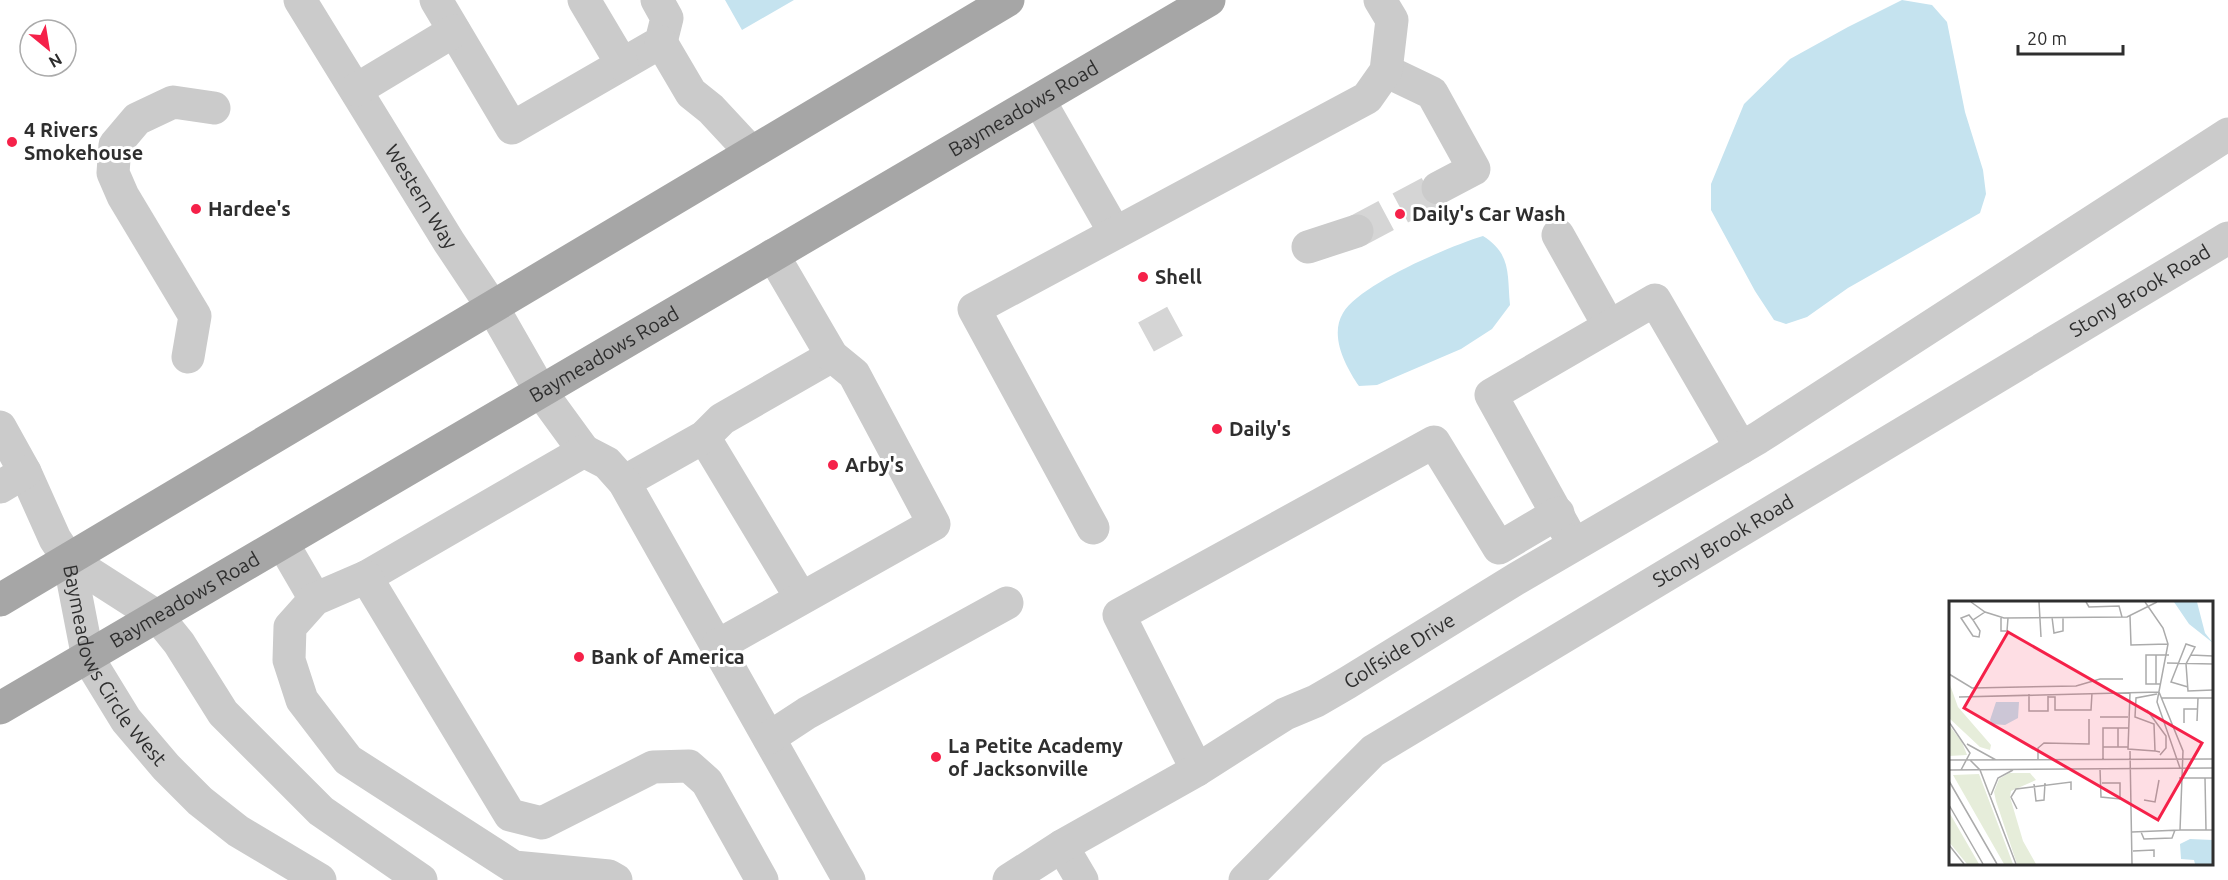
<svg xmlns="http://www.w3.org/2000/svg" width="2228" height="880" viewBox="0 0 2228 880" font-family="Ubuntu,sans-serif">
<rect width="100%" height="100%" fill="#fff"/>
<path fill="#c5e3ef" d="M725 0H794L742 30Z
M1902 0 1932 5 1947 22 1965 112 1983 170 1986 194 1980 213 1848 288 1807 317 1786 324 1774 320 1755 291 1711 210V184L1744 104 1790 59 1848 27Z
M1483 236C1512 254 1507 275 1510 305L1492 329 1461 349 1377 385 1359 386C1346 367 1329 336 1343 313 1360 284 1450 246 1483 236Z"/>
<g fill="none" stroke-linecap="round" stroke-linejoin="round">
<path stroke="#d5d5d5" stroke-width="33" stroke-dasharray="33 16" stroke-linecap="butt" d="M1357 231 1438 188
M1146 337 1181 318"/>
<g stroke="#cbcbcb" stroke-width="33">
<path id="s1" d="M300 0 449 242 493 308 541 392 584 451"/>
<path d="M436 0 512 128 661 42 667 18 657 0"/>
<path d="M584 0 622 64"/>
<path d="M661 42 691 93 711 109 751 152"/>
<path d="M1386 71 1432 93 1474 169 1438 188"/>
<path d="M356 90 454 31"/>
<path d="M1039 100 1115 233"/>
<path d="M1558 235 1609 326"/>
<path d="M1308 247 1357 231"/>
<path d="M188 357 195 316 123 196 113 173 115 145 137 119 173 102 214 108"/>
<path d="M0 427 25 472 55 539 69 560 158 617 179 643 223 713 321 811 421 880"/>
<path d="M704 437 801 598"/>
<path d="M624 482 704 437 722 419 832 356"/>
<path d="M0 487 25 472"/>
<path d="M1093 528 974 309 1367 98 1386 71 1392 20 1380 0"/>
<path d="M1567 532 1491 395 1655 300 1741 448"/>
<path d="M283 544 315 599"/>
<path id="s2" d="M69 560 88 658 126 720 166 767 200 801 238 831 320 880"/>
<path d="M366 577 584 451 607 463 624 482 849 880"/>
<path d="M717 646 934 524 854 374 832 356 773 255"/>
<path d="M769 738 807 713 1007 603"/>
<path d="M1197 770 1119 615 1434 442 1499 548 1558 513"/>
<path d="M1062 846 1082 880"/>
<path d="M616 880 609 876 514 867 348 760 302 700 289 660 290 627 315 599 366 577 510 815 542 823 653 767 689 766 707 782 762 880"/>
<path id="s3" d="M1009 880 1062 846 1197 770 1285 714 1316 701 1347 683 1516 579 1758 438 2228 134"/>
<path id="s4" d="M1245 880 1373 751 2228 238"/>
</g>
<g stroke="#a6a6a6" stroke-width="33">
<path d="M0 600 1008 0"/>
<path id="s5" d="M0 708 1209 0"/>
</g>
</g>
<g fill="#f52149" stroke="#fff" stroke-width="2">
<circle cx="12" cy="142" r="6"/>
<circle cx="196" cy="209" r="6"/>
<circle cx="1400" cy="214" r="6"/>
<circle cx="1143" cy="277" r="6"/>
<circle cx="1217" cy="429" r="6"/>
<circle cx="833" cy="465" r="6"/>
<circle cx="579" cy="657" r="6"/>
<circle cx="936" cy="757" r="6"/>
</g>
<g text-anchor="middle" stroke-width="6" stroke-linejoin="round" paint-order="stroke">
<g font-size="20" fill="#2e2e2e" stroke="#fff">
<text dy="7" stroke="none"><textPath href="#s5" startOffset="1186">Baymeadows Road</textPath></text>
<text dy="7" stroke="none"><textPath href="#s1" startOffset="231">Western Way</textPath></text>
<text dy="7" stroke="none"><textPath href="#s4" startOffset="1076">Stony Brook Road</textPath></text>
<text dy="7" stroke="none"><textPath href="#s5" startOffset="700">Baymeadows Road</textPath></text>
<text dy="7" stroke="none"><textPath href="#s4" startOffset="590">Stony Brook Road</textPath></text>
<text dy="7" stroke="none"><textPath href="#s5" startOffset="214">Baymeadows Road</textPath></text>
<text dy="7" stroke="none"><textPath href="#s3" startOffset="453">Golfside Drive</textPath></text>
<text dy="7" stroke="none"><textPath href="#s2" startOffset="117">Baymeadows Circle West</textPath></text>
</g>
<g font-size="20" font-weight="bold" fill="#2e2e2e" stroke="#fff" text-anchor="start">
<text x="24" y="137">4 Rivers<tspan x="24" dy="23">Smokehouse</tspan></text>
<text x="208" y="216">Hardee's</text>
<text x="1412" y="221">Daily's Car Wash</text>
<text x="1155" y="284">Shell</text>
<text x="1229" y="436">Daily's</text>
<text x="845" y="472">Arby's</text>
<text x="591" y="664">Bank of America</text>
<text x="948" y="753">La Petite Academy<tspan x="948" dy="23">of Jacksonville</tspan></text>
</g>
</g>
<g transform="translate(1949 601)">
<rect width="264" height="264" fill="#fff"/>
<path d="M0 81 9 106 42 144 41 149 31 146 0 117ZM0 124 13 141 18 154 0 155ZM60 172H81L87 179 62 190 61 196 74 240 87 263H68L47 200 45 191 50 178ZM30 173 64 263H55L4 174ZM0 211 30 263H18L0 241Z" fill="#e6edda"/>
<path d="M225 1H248L256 32 264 42 240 23ZM47 101H70L69 117 56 124 43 123 41 119ZM241 238 264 239V263H246L245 259 232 258 231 243Z" fill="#c5e3ef"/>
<path fill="none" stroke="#ababab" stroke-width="1.5" d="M22 1 36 11 55 17 178 16 208 1M90 1 92 36M137 1 140 6 170 5 173 16M196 1 214 27 219 43 208 101 231 167M181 15 182 44 219 43M103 16 105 32 114 30V16M52 17V30H58L59 17M24 19 20 14 12 17 24 35 30 36 31 30 24 19 36 11M207 54V83M242 54 264 55M218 62 264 63M0 73 23 87 127 85 151 78H174M212 83H197V54H220M239 86 222 81 237 43 246 46 237 63 239 90 264 89M181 92 179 148 206 150M80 93V110H99V95M208 93 187 97 186 116 205 123 206 150 211 151M10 96 210 91M99 96H106V109H142L143 92M212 97H264M198 109 217 135V147L211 154M151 116H179M248 120 249 97M0 121 21 152 12 169M235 122V108H248M169 127V146M18 143 47 159M154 146H179M181 150 183 263M89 158V147L95 142 140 143V118M154 158V127H179M0 159 264 158M21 159 31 169 67 263M151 168 152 196 171 198V182H153M0 169 264 167M230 177H264M256 177 257 229M0 180 48 263M85 183 87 200 95 199 96 182M42 194 49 177 64 169M195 199 206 201 210 179M0 204 34 263M68 208 62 196 67 188 122 181V189M231 229H264M183 231 231 229 234 150 210 91M192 231 195 238 223 237 226 229M0 244 15 263M184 250 205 249V256"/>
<path fill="#f52149" fill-opacity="0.15" stroke="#f52149" stroke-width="3" d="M59 31 253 142 209 219 15 107Z"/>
<rect width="264" height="264" fill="none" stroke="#2e2e2e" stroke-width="3"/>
</g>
<g transform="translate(48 48) rotate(150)"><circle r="28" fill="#ffffff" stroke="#ababab" stroke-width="1.5"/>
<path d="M0-4.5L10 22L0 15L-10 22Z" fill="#f52149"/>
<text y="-9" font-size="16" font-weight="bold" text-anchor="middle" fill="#2e2e2e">N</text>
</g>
<path d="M2018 45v9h105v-9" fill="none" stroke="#2e2e2e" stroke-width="3"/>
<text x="2027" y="45" font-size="18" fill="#2e2e2e" stroke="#ffffff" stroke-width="4.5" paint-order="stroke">20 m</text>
</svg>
